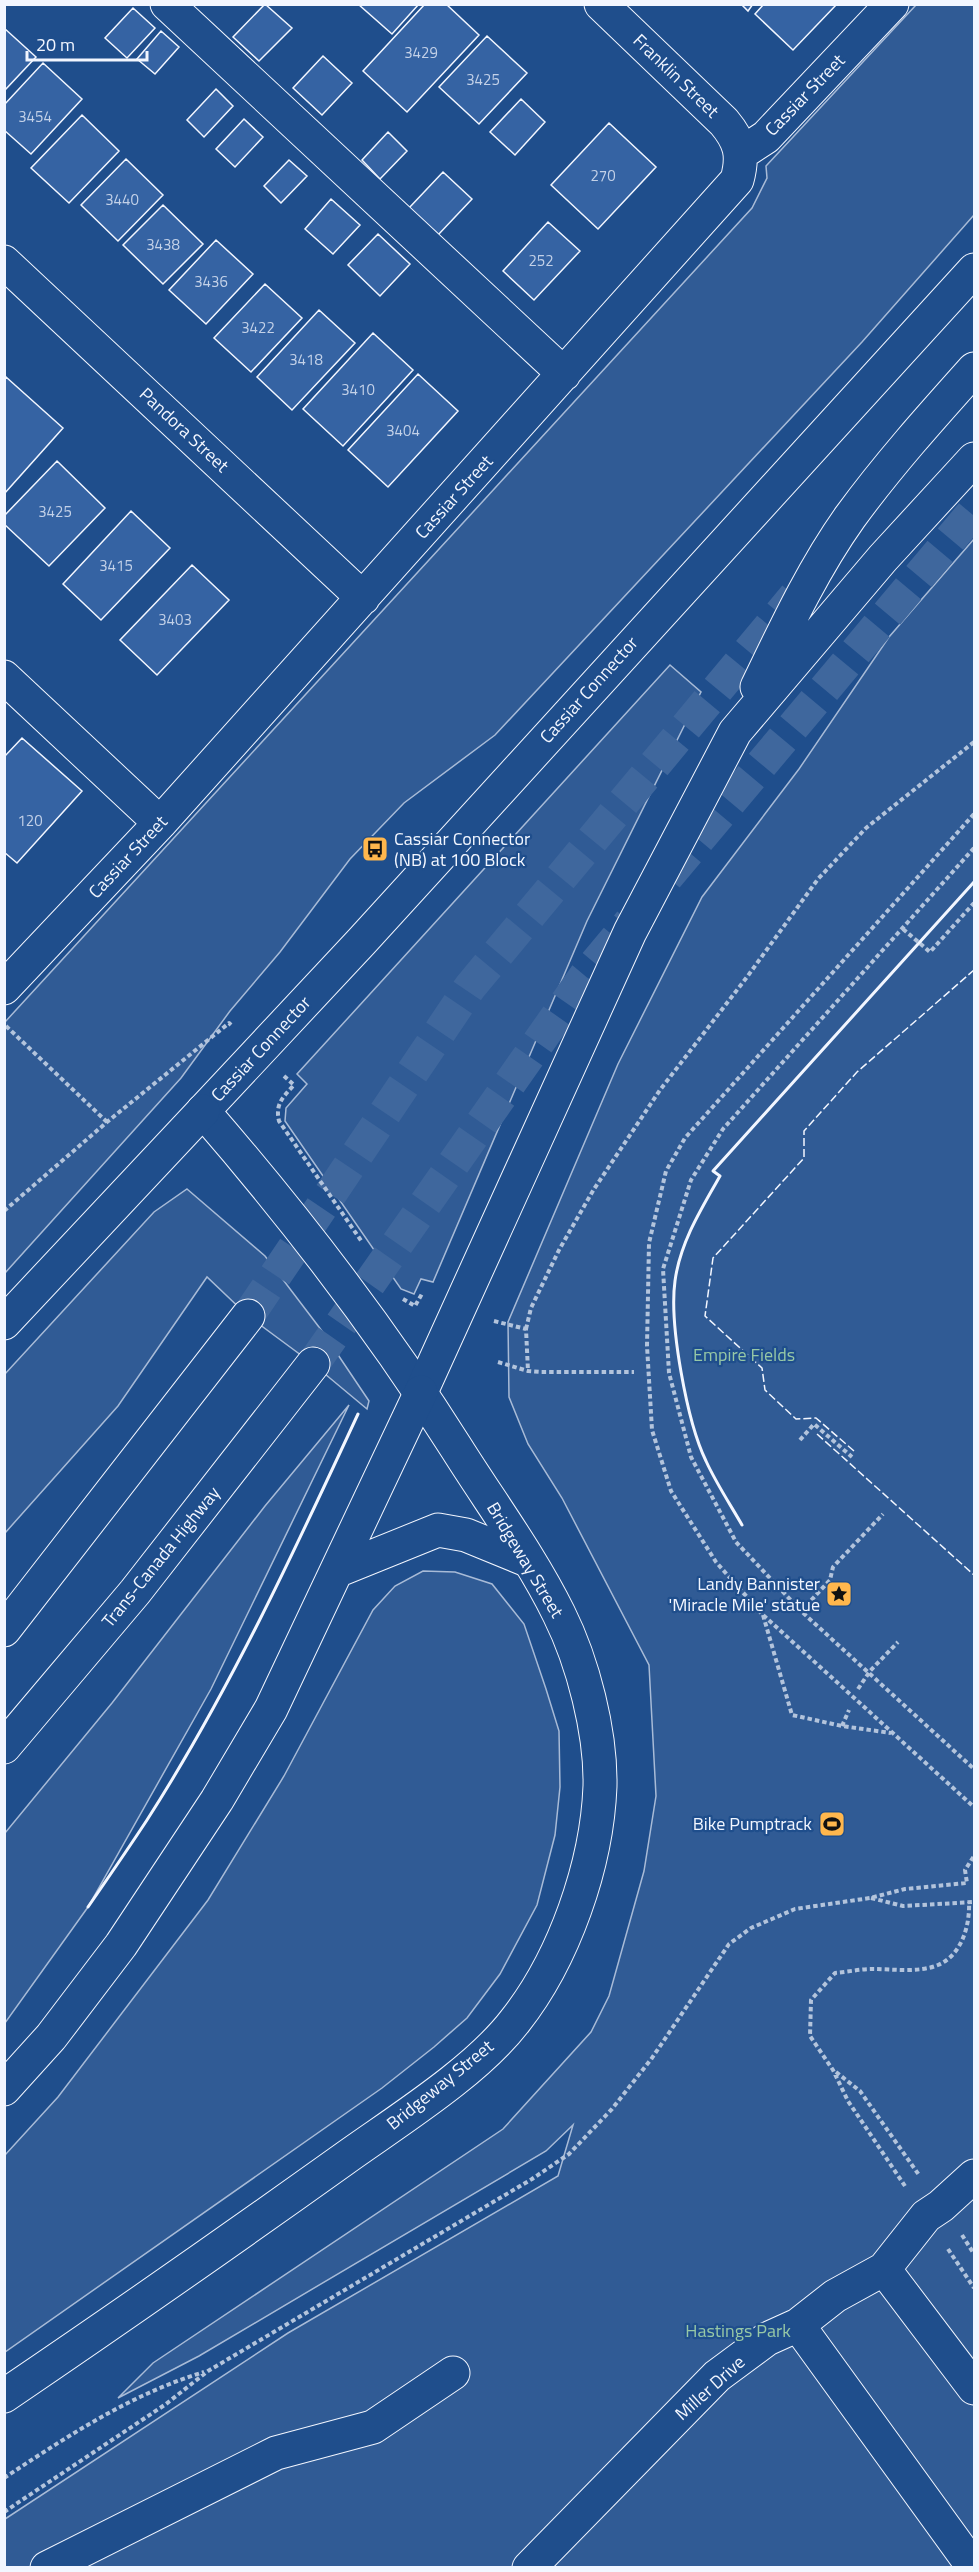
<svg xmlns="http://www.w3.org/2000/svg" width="979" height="2572" viewBox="0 0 979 2572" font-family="'Titillium Web',sans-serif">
<rect width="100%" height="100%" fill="#1f4e8c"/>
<path fill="#305b95" stroke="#a8bbd7" stroke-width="1.5" d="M916 5H974V215L862 342 495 735 404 803 350 859 280 952 230 1011 181 1078 5 1273V1022L752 208 767 178 766 166Z
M974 539V2567L5 2568V2519L288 2333 558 2176 573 2125 546 2151 199 2356 118 2398 153 2363 503 2129 591 2032 609 1996 644 1871 656 1796 649 1665 562 1498 528 1444 509 1397 508 1322 618 1064 702 897 799 769 889 637Z
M670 665 701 692 587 921 433 1282 421 1279 414 1294 401 1289 285 1121 286 1108 307 1084 297 1074Z
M187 1189 265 1256 322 1331 369 1401 367 1409 313 1364 248 1316 207 1277 118 1406 5 1533 4 1375 154 1212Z
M349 1405 211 1689 88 1907 5 2023V1833L112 1703 265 1506Z
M423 1571 455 1572 492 1584 524 1624 546 1689 559 1731 560 1787 555 1835 537 1905 500 1974 467 2018 434 2047 382 2088 5 2352V2155L58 2097 208 1900 284 1776 373 1610 395 1586Z"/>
<path fill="#3563a3" stroke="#f2f6ff" stroke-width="1.5" d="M265 4 292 28 259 61 233 37Z
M358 4H419L392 34Z
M425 4H446L479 35 407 112 363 71Z
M741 4H753L748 11Z
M764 4H837L793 50 755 14Z
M133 8 155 28 127 58 105 38Z
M4 28 36 57 4 91Z
M161 31 179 47 155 74 137 59Z
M487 36 527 73 479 124 439 87Z
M323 56 352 83 322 115 293 88Z
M43 63 82 99 31 154 4 130V105Z
M216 89 233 106 204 137 187 120Z
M521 99 545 122 515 155 490 132Z
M82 115 119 151 69 203 31 168Z
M244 119 263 137 235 167 216 149Z
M609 123 656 167 598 229 551 185Z
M388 132 407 151 380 179 362 160Z
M126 159 163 195 118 241 81 205Z
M289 160 307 176 281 203 264 186Z
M443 172 472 199 438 235 409 208Z
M331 199 360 225 333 254 305 229Z
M163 205 203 244 163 284 123 245Z
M548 222 580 251 534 300 503 271Z
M378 234 410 264 380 296 348 265Z
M216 240 253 274 206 324 169 290Z
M265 284 302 318 251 372 214 338Z
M319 310 355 343 292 410 257 377Z
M373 333 413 370 343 446 303 409Z
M418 374 458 411 388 487 348 450Z
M6 377 63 428 4 494V380Z
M57 461 105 508 49 566 4 524V516Z
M131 511 170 548 101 620 63 584Z
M192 565 229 600 157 675 120 640Z
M22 738 82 791 17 863 4 852V757Z"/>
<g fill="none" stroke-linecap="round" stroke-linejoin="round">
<path stroke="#3f679d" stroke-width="33" stroke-dasharray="33 16" stroke-linecap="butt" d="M667 877 974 511
M248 1316 470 987 795 596
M313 1364 585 976 630 922"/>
<defs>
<path id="minor" d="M167 4 564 374
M740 154 766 137 892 4
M4 262 363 598
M4 677 160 823
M4 988 160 823 737 180C744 155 740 141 724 122L601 4
M884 2269 926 2216 941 2206 974 2176
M798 2325 974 2568
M4 2396C119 2318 232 2239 344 2159 397 2121 476 2072 515 2021 564 1959 597 1865 600 1786 601 1732 583 1662 559 1614 531 1557 491 1503 457 1449 382 1330 295 1217 203 1111
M47 2568 276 2453 373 2427 453 2373
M529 2568 717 2376 767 2339 798 2325 835 2296 884 2269 974 2388"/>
<path id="major" d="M757 687C785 629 813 569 850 517 888 465 931 417 974 369
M203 1111 362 941 974 270
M421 1392 630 932 735 732 883 558 974 459"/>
<path id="highway" d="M4 1323 203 1111
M339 1570 438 1530 466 1535 527 1560
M4 1630 248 1316
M4 1747 135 1592 313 1364
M4 2089 51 2037 121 1945 217 1800 271 1709 421 1392"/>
</defs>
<use href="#minor" stroke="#f2f6ff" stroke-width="35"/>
<use href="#major" stroke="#f2f6ff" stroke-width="35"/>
<use href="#highway" stroke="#f2f6ff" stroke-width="35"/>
<path stroke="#b3c4dc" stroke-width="4" stroke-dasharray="4.5 3" stroke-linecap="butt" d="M974 814 685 1138 666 1171 649 1243 647 1346 652 1430 671 1491 716 1562 762 1614 974 1807
M974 848 723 1129 691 1180 663 1269 669 1373 691 1457 736 1542 801 1611 974 1769
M903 929 930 952 974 903
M6 1026 107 1122
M284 1076 294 1085C283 1097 275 1104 279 1121L362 1242
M4 1211 107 1122 229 1023 231 1025
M403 1299 415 1306 423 1292
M494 1321 526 1329 528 1371
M526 1329 531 1308 559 1250 594 1189 660 1090 747 977 818 879 866 828 974 742
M498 1362 528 1371 541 1372H634
M800 1440 814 1424 852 1457
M801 1611 830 1580 833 1567 883 1514
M763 1615 792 1715 842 1726 891 1733
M858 1689 870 1671 898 1642
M842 1726 849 1710
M871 1898 903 1906 974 1902
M836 2072 860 2091 919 2175
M905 2186 848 2101 833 2070 810 2036 811 2000 835 1973C847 1972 860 1969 872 1969 892 1969 919 1973 938 1965 962 1955 970 1925 969 1902
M962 2235 974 2254
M948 2249 974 2288
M4 2478C68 2436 131 2394 204 2372
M4 2512 166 2404 208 2371 532 2179 569 2154 612 2109 652 2058 729 1944 751 1928 795 1909 870 1898 905 1889 967 1883 965 1870 974 1856"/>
<use href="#minor" stroke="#1f4e8c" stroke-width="33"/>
<use href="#major" stroke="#1f4e8c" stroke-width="33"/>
<use href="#highway" stroke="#1f4e8c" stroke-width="33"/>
<path stroke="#f2f6ff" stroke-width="1.5" stroke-dasharray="8 3" stroke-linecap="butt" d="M817 1434 974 1575
M854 1451 816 1418 796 1419 765 1390 762 1368 705 1316 713 1258 804 1158V1131L857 1072 974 970"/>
<path stroke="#f2f6ff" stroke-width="3" d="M742 1525C730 1504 716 1483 706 1461 687 1422 669 1324 675 1281 680 1243 701 1209 720 1176L713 1171 974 882
M88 1907C108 1878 128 1849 147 1820 229 1692 294 1552 358 1414"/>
</g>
<defs>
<symbol id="bus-square" viewBox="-11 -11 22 22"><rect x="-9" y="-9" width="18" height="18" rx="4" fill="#ffb74d" stroke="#1f4e8c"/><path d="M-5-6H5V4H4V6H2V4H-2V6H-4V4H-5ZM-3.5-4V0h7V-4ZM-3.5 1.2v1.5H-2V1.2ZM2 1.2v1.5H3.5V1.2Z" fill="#111"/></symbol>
<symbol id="sight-square" viewBox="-11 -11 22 22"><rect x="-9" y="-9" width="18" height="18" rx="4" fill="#ffb74d" stroke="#1f4e8c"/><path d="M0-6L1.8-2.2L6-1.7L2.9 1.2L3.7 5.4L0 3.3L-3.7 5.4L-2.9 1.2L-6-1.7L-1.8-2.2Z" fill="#111"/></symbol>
<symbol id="stadium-square" viewBox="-11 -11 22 22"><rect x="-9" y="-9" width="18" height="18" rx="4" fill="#ffb74d" stroke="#1f4e8c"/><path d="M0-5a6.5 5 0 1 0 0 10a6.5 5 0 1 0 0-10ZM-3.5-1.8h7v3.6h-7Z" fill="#111"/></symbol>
</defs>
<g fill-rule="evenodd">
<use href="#bus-square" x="360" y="834" width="30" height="30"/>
<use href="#sight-square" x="824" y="1579" width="30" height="30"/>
<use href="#stadium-square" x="817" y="1809" width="30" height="30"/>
</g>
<g text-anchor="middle" stroke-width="4.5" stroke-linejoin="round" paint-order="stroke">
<g font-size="15" fill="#c3d1e8">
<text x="421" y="58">3429</text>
<text x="483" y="85">3425</text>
<text x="35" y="122">3454</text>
<text x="603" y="181">270</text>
<text x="122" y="205">3440</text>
<text x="163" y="250">3438</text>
<text x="541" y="266">252</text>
<text x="211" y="287">3436</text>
<text x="258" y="333">3422</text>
<text x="306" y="365">3418</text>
<text x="358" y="395">3410</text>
<text x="403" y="436">3404</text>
<text x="55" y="517">3425</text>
<text x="116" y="571">3415</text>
<text x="175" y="625">3403</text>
<text x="30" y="826">120</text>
</g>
<g font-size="18" fill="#f2f6ff" stroke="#1f4e8c">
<text transform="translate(676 76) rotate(44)" y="6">Franklin Street</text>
<text transform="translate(805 95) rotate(-46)" y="6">Cassiar Street</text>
<text transform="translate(184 430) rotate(43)" y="6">Pandora Street</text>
<text transform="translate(454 497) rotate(-48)" y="6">Cassiar Street</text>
<text transform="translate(589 690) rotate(-48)" y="6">Cassiar Connector</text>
<text transform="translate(128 857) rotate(-47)" y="6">Cassiar Street</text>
<text transform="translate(261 1049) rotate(-47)" y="6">Cassiar Connector</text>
<text transform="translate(161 1557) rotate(-51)" y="6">Trans-Canada Highway</text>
<text transform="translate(525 1560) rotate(59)" y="6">Bridgeway Street</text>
<text transform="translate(440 2085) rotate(-39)" y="6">Bridgeway Street</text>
<text transform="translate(710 2388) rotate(-42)" y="6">Miller Drive</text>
</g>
<g font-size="18" fill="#f2f6ff" stroke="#1f4e8c" text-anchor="end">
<text x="394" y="845" text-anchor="start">Cassiar Connector<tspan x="394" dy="21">(NB) at 100 Block</tspan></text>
<text x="820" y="1590">Landy Bannister<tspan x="820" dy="21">'Miracle Mile' statue</tspan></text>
<text x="812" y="1830">Bike Pumptrack</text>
</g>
<g font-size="18" fill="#97c8a6" stroke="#1f4e8c">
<text x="744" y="1361">Empire Fields</text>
<text x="738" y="2337">Hastings Park</text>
</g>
</g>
<rect width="979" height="2572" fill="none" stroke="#f2f6ff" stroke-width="12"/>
<path d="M27 51v9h120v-9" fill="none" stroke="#f2f6ff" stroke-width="3"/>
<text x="36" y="51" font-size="18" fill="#f2f6ff" stroke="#1f4e8c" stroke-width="4.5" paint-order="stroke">20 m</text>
</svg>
